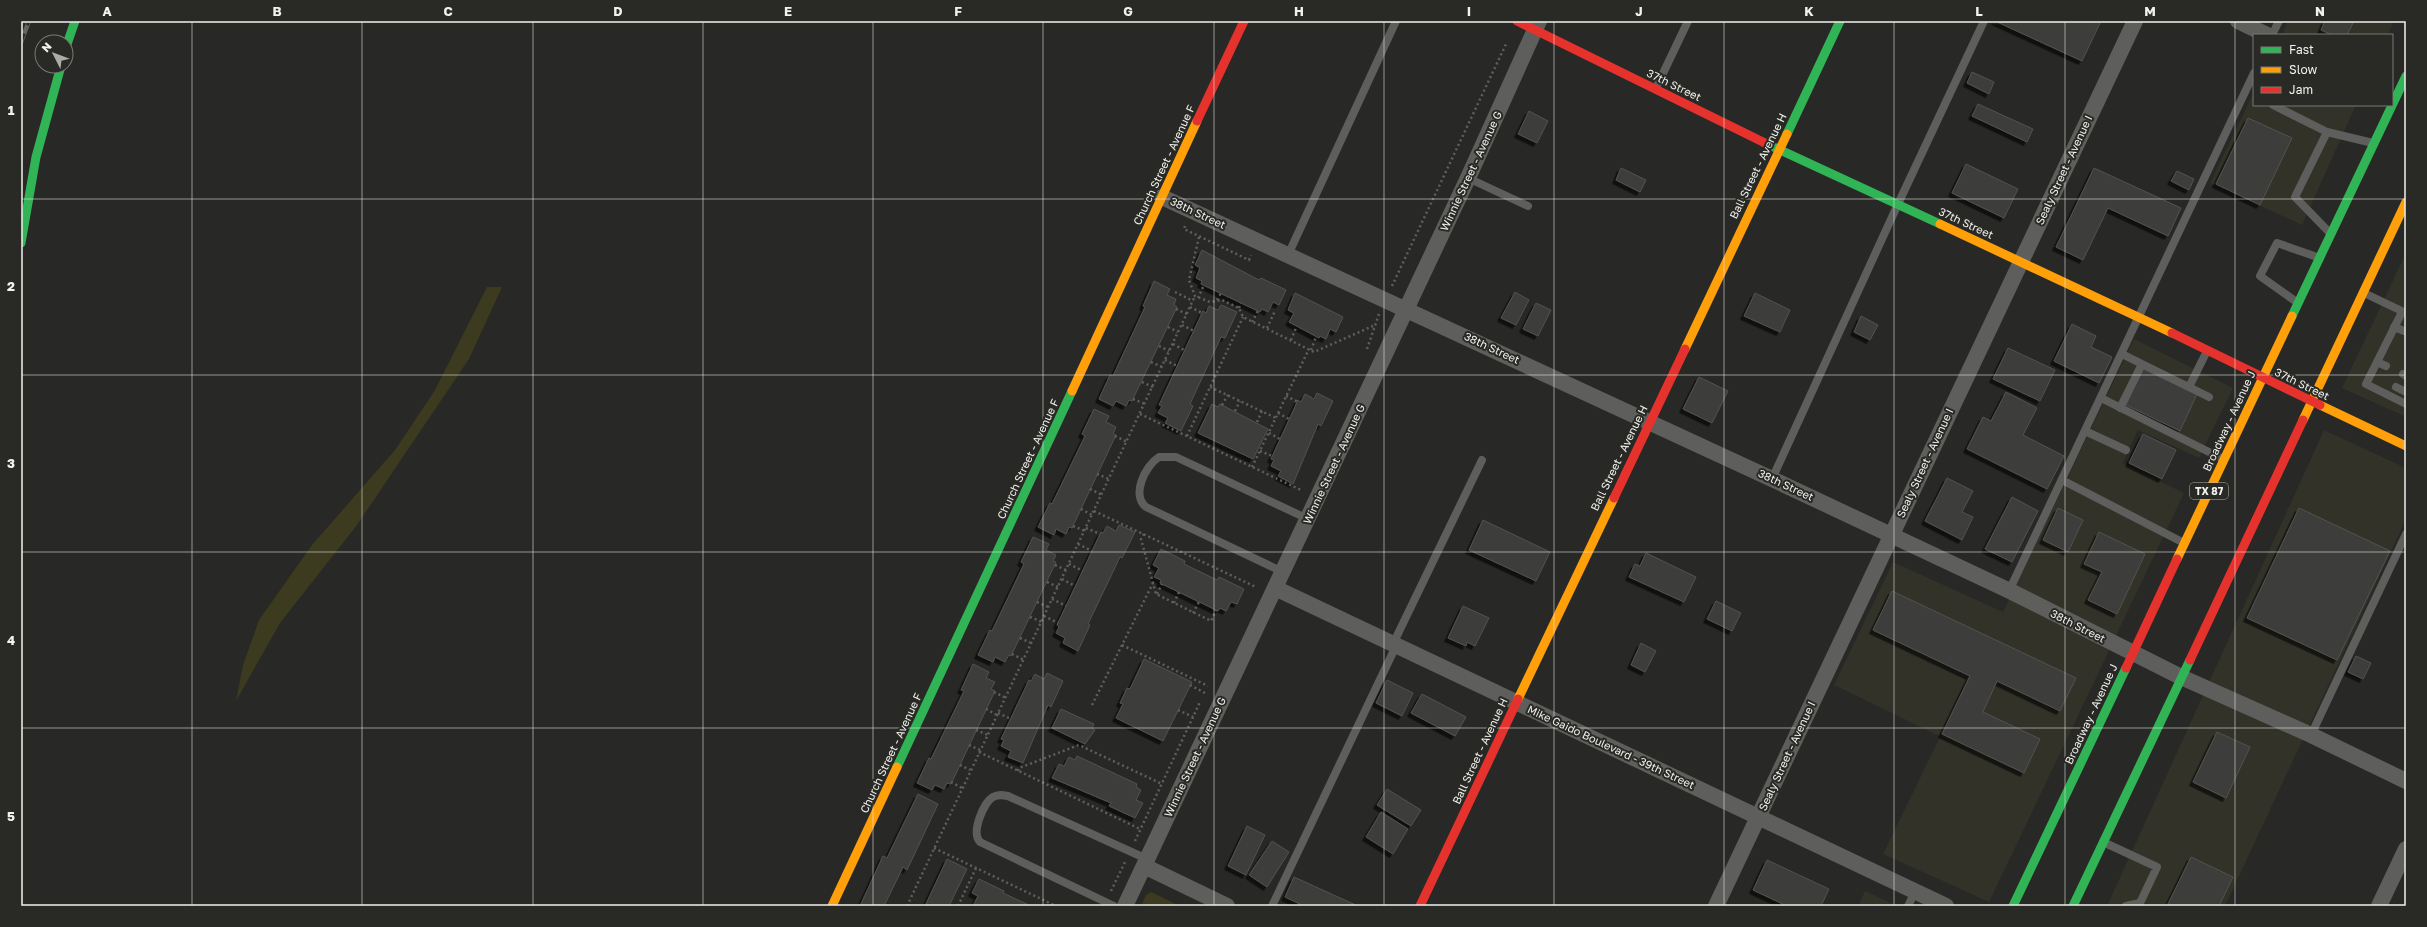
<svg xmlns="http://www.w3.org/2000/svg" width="2427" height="927" viewBox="0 0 2427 927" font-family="'Golos Text',sans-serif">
<defs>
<filter id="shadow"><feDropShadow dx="-3.5" dy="3.5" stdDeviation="0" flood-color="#0009"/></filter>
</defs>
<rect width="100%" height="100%" fill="#282826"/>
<path fill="#323228" d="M2288 21H2394L2388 35H2282Z
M2254 92V105H2356L2302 225 2210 183Z
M2406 253V417L2342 388Z
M2134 339 2233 388 2199 458 2138 430 2123 463 2184 493 2044 787 1834 685 1893 562 2003 612Z
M2324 430 2406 468V519L2225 906H2107Z
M1940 737 2044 787 1989 902 1883 854Z
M1865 891 1897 906H1858Z"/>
<path fill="#3c3a1f" d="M487 287H502L469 359 357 525 280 623 236 701 243 665 259 620 312 545 395 450 435 390Z
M1151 892 1180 906H1141L1146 895Z"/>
<path fill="#3d3d3b" stroke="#525250" filter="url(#shadow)" d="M1995 21H2101L2082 61Z
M2325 21H2354L2347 35H2332L2321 30Z
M1972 72 1994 82 1989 94 1967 83Z
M1978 104 2033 129 2027 142 1972 116Z
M1529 111 1548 121 1537 143 1518 134Z
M2248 118 2292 138 2260 205 2216 184Z
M1966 164 2018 189 2004 218 1952 193Z
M1621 168 1646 180 1640 192 1616 180Z
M2094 168 2181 208 2168 236 2108 208 2083 260 2056 247Z
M2177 171 2194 179 2189 190 2171 181Z
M1202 250 1259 280 1261 278 1286 290 1279 305 1273 302 1268 312 1262 309 1260 312 1201 284 1202 281 1196 278 1200 268 1195 265Z
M1154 281 1170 289 1167 295 1176 299 1174 305 1177 307 1132 401 1129 400 1126 406 1116 401 1113 406 1099 399 1110 375 1113 376 1145 307 1143 306Z
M1515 292 1529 300 1516 325 1501 318Z
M1295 293 1343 317 1336 332 1330 329 1326 339 1320 336 1319 338 1289 322 1294 313 1288 310Z
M1755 293 1790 310 1780 332 1744 316Z
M1536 303 1551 310 1538 336 1523 329Z
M1221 305 1237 312 1225 338 1221 337 1190 404 1193 406 1181 431 1165 423 1168 418 1158 413 1162 406 1159 405 1203 311 1206 313 1209 306 1218 310Z
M1861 316 1878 325 1870 340 1854 332Z
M2072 324 2096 336 2091 347 2112 357 2099 383 2054 361Z
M2008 348 2055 370 2040 401 1993 379Z
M2143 369 2197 394 2180 431 2126 405Z
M1699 377 1728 391 1712 423 1683 409Z
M2006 392 2037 408 2023 435 2064 456 2047 489 1967 449 1983 417 1991 421Z
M1317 393 1333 401 1321 426 1318 424 1293 484 1278 476 1281 471 1271 466 1274 460 1271 459 1298 400 1301 402 1305 394 1314 399Z
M1212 404 1218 407 1220 404 1268 429 1253 459 1198 433Z
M1094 409 1109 416 1106 422 1116 427 1113 434 1116 435 1072 528 1069 527 1066 534 1056 529 1054 535 1038 527 1050 503 1052 504 1085 436 1082 434Z
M2143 434 2176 450 2162 479 2129 463Z
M1947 478 1973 491 1962 512 1973 517 1962 540 1925 521Z
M2012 497 2038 511 2012 562 1985 549Z
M2058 508 2083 520 2068 552 2043 540Z
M2299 508 2390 551 2337 660 2247 618Z
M1483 520 1550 552 1536 581 1469 550Z
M1119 525 1135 532 1122 558 1120 557 1088 624 1090 625 1078 651 1063 643 1065 638 1056 633 1059 627 1057 625 1101 532 1103 533 1107 526 1116 531Z
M2099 532 2145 554 2117 614 2088 600 2102 572 2084 564Z
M1033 537 1049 544 1046 550 1056 555 1053 561 1056 562 1011 656 1009 655 1005 662 995 657 993 662 978 655 990 630 992 631 1024 564 1021 562Z
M1161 549 1185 561 1184 564 1217 580 1219 577 1244 589 1237 604 1231 602 1226 611 1220 608 1218 611 1160 583 1161 580 1154 577 1159 568 1153 565Z
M1646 553 1696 577 1684 602 1629 577 1635 564 1640 566Z
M1892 591 2076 678 2060 711 1997 681 1983 712 2040 739 2024 773 1942 734 1970 676 1873 630Z
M1716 601 1741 613 1732 631 1707 619Z
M1463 606 1489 618 1475 646 1467 642 1466 646 1448 638Z
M1641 643 1656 651 1645 672 1631 665Z
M2356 656 2371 663 2363 679 2348 672Z
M1144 659 1192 682 1163 741 1116 718 1123 704 1120 703 1127 688 1130 689Z
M973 664 989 672 986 678 995 682 991 689 995 691 951 784 947 783 944 789 935 785 932 790 917 783 929 758 931 759 964 691 961 690Z
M1047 673 1063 681 1051 707 1048 705 1023 763 1008 757 1011 751 1001 746 1004 740 1001 739 1029 680 1031 681 1035 674 1044 679Z
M1387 680 1413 693 1402 716 1376 703Z
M1422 694 1466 717 1455 736 1411 713Z
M1061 709 1094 724 1092 728 1095 730 1085 744 1052 728Z
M2217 732 2250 747 2226 798 2193 782Z
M1077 756 1137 784 1136 787 1141 790 1136 800 1143 803 1135 818 1109 806 1111 803 1052 778 1059 764 1064 766 1069 757 1075 760Z
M1387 789 1421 810 1411 826 1377 805Z
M918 794 938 804 907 870 903 867 884 906H860L883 856 887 858Z
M1381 812 1408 829 1393 854 1366 837Z
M1247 826 1265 835 1246 875 1228 866Z
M1272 841 1289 852 1267 887 1249 875Z
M2191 857 2233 877 2219 906H2167Z
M947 859 967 869 949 906H925Z
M1767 860 1829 889 1821 906H1787L1753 890Z
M1294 877 1358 906H1304L1285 897Z
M979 879 1004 891 1003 893 1031 906H973L978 896 972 893Z"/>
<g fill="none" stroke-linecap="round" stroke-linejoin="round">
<path stroke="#5f5f5e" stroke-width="2.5" stroke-dasharray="2 3" stroke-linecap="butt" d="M1185 226 1184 229 1249 260 1251 255
M1199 237 1189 280 1195 296 1210 302 1222 300 1239 308 1243 317 1314 352 1373 326
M1392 286 1507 42
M1175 292 1193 301
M1198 298 1204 285
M1217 300 1221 293
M1190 307 1202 313
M1239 308 1241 303
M1176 309 1187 314
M1252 322 1258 311
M1182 325 1194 331
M1168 327 1178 332
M1267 328 1275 311
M1291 340 1296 328
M1173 344 1184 350
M1159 346 1169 351
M1367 349 1379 314
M1311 350 1316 337
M1165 360 1177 366
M1151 362 1162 367
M1142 382 1153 387
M1210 387 1276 418
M1286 396 1298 402
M1133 399 1145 404
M1222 405 1228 395
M1235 411 1240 401
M1278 413 1289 419
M1140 414 1301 490
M1257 422 1262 411
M1269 433 1280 439
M1115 436 1127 442
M1187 436 1243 317
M1260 451 1272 456
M1252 467 1309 349
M1097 474 1109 479
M1090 489 1102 495
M1081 509 1092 515
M1094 511 1256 587
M1073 526 1085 531
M1086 528 1100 534
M1144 534 1141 539 1156 594 1211 621 1216 610
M1078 544 1092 551
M1069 564 1083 571
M1055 565 1066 570
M1062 579 1075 586
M1047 582 1058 587
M1157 594 1162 584
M1052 599 1066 606
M1037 602 1048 607
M1174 603 1179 592
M1193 613 1199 602
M1044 616 1058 623
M1030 617 1042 622
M1020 638 1031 643
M1122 645 1208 686
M1012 654 1024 660
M1190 685 1205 693
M994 692 1006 698
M1092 705 1153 583
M986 709 997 715
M1178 710 1193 717
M998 713 1011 719
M976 730 988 735
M969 745 980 750
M979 752 1140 829
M960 765 970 770
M1018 771 1019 768 1079 745 1162 784
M951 782 962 788
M1135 841 1200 702
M934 848 1056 906
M1111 891 1125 862
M907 906 1195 296
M958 906 976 868"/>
<path stroke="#5e5e5d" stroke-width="8" d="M2272 35 2279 21
M1656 88 1688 21
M2273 105 2327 132
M1468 178 1528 206
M2331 234 2295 197 2327 132 2373 143
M1288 255 1396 21
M2364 293 2406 313
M2298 303 2260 276 2277 243 2320 258
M2402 312 2366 384 2406 404
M2394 327 2404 331
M2122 354 2142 364
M2377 362 2386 366
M2403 374 2406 376
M2189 387 2207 351
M2396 387 2406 392
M2101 398 2223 459
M2120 408 2142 364 2209 397
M2085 431 2126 450
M1772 479 1898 204 1984 21
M2062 480 2184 543
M1283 572 1146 507C1131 495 1145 466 1159 457H1176L1308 519
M2009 591 2254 73
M1393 644 1482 460
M2311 735 2406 534
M2103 842 2157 867 2140 903 2126 906
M1114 906 980 842C971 833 983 803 993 797 998 794 1003 795 1008 796L1147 859
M1272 906 1396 646
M1908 906 1915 892"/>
<path stroke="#5e5e5d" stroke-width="16" d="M2238 21 2267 35
M1162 197 1772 479 2012 592 2181 677 2311 735 2406 781
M1275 588 1946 906
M1144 866 1227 906
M1125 906 1468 178 1539 21
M1716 906 2135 21
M2379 906 2406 849"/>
<path stroke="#30b455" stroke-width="9" d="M66 47 75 21
M1787 134 1840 21
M1765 143 1940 224
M21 243 36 157 61 66
M2292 316 2406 76
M897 767 1072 391
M2013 906 2126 668
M2073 906 2190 660"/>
<path stroke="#ff9f0a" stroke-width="9" d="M1940 224 2172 333
M1685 349 1787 134
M1072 391 1197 121
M2320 405 2406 446
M2303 420 2406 202
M2177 559 2292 316
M1518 699 1614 498
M832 906 897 767"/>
<path stroke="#e5322d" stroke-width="9" d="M1517 21 1765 143
M1197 121 1244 21
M2172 333 2320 405
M1614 498 1685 349
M2190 660 2303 420
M2126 668 2177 559
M1420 906 1518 699"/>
<defs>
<path id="rail" d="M21 42 29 21"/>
</defs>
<use href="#rail" stroke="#646462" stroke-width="4.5"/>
<use href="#rail" stroke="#292925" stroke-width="3" stroke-dasharray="9" stroke-linecap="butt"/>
</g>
<path fill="none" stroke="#f1f1ed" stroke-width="1" stroke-opacity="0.55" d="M192 21V906M362 21V906M533 21V906M703 21V906M873 21V906M1043 21V906M1214 21V906M1384 21V906M1554 21V906M1724 21V906M1894 21V906M2065 21V906M2235 21V906M21 199H2406M21 375H2406M21 552H2406M21 728H2406"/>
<g text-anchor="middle" stroke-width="4" stroke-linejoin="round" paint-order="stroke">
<rect fill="#292925" stroke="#b5b5b1" stroke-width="1" x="2190" y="483" width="38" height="16" rx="3"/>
<g font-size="10" font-weight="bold" fill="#f1f1ed">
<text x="2209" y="495">TX 87</text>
</g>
<g font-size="11" fill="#f1f1ed" stroke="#292925">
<text transform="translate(1674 85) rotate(26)" y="4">37th Street</text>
<text transform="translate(1164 165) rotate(-65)" y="4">Church Street - Avenue F</text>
<text transform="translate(1758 166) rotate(-64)" y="4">Ball Street - Avenue H</text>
<text transform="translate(2064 170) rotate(-65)" y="4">Sealy Street - Avenue I</text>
<text transform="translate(1471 171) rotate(-65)" y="4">Winnie Street - Avenue G</text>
<text transform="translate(1198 213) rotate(25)" y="4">38th Street</text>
<text transform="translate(1966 223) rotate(25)" y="4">37th Street</text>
<text transform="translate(1492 348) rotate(25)" y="4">38th Street</text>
<text transform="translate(2302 384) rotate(26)" y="4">37th Street</text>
<text transform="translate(2229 421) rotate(-65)" y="4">Broadway - Avenue J</text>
<text transform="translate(1619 458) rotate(-64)" y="4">Ball Street - Avenue H</text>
<text transform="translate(1028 459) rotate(-65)" y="4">Church Street - Avenue F</text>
<text transform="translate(1925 463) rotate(-65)" y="4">Sealy Street - Avenue I</text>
<text transform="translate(1334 464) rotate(-65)" y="4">Winnie Street - Avenue G</text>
<text transform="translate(1786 485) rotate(25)" y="4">38th Street</text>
<text transform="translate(2078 626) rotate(27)" y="4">38th Street</text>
<text transform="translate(2091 714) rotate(-65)" y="4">Broadway - Avenue J</text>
<text transform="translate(1611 747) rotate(25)" y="4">Mike Gaido Boulevard - 39th Street</text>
<text transform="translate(1480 751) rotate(-65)" y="4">Ball Street - Avenue H</text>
<text transform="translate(891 753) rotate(-65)" y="4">Church Street - Avenue F</text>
<text transform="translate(1787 756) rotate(-65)" y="4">Sealy Street - Avenue I</text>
<text transform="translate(1195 757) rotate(-65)" y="4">Winnie Street - Avenue G</text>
</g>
</g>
<rect width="2427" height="927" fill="none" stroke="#292925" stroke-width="44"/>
<rect x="2253" y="34" width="140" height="72" fill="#292925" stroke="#797975"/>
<rect x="2261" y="47" width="20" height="6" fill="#30b455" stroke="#797975"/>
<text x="2289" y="54" font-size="12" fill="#f1f1ed">Fast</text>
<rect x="2261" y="67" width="20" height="6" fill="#ff9f0a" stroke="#797975"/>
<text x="2289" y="74" font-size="12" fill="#f1f1ed">Slow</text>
<rect x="2261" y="87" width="20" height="6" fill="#e5322d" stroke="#797975"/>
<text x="2289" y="94" font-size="12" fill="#f1f1ed">Jam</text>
<g transform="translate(54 54) rotate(312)"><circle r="19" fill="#292925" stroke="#797975"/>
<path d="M0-3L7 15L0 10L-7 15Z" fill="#ababa7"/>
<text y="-6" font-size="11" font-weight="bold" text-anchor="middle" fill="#f1f1ed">N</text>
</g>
<rect x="22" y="22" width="2383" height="883" fill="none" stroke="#f1f1ed" stroke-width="1.5"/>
<g font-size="13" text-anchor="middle" font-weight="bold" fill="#f1f1ed">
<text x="107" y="16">A</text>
<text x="277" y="16">B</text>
<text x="448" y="16">C</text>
<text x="618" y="16">D</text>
<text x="788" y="16">E</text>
<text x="958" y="16">F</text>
<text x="1128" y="16">G</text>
<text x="1299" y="16">H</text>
<text x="1469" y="16">I</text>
<text x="1639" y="16">J</text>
<text x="1809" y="16">K</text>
<text x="1979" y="16">L</text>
<text x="2150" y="16">M</text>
<text x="2320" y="16">N</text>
<text x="11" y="115">1</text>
<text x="11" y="291">2</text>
<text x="11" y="468">3</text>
<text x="11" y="645">4</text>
<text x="11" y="821">5</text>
</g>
</svg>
